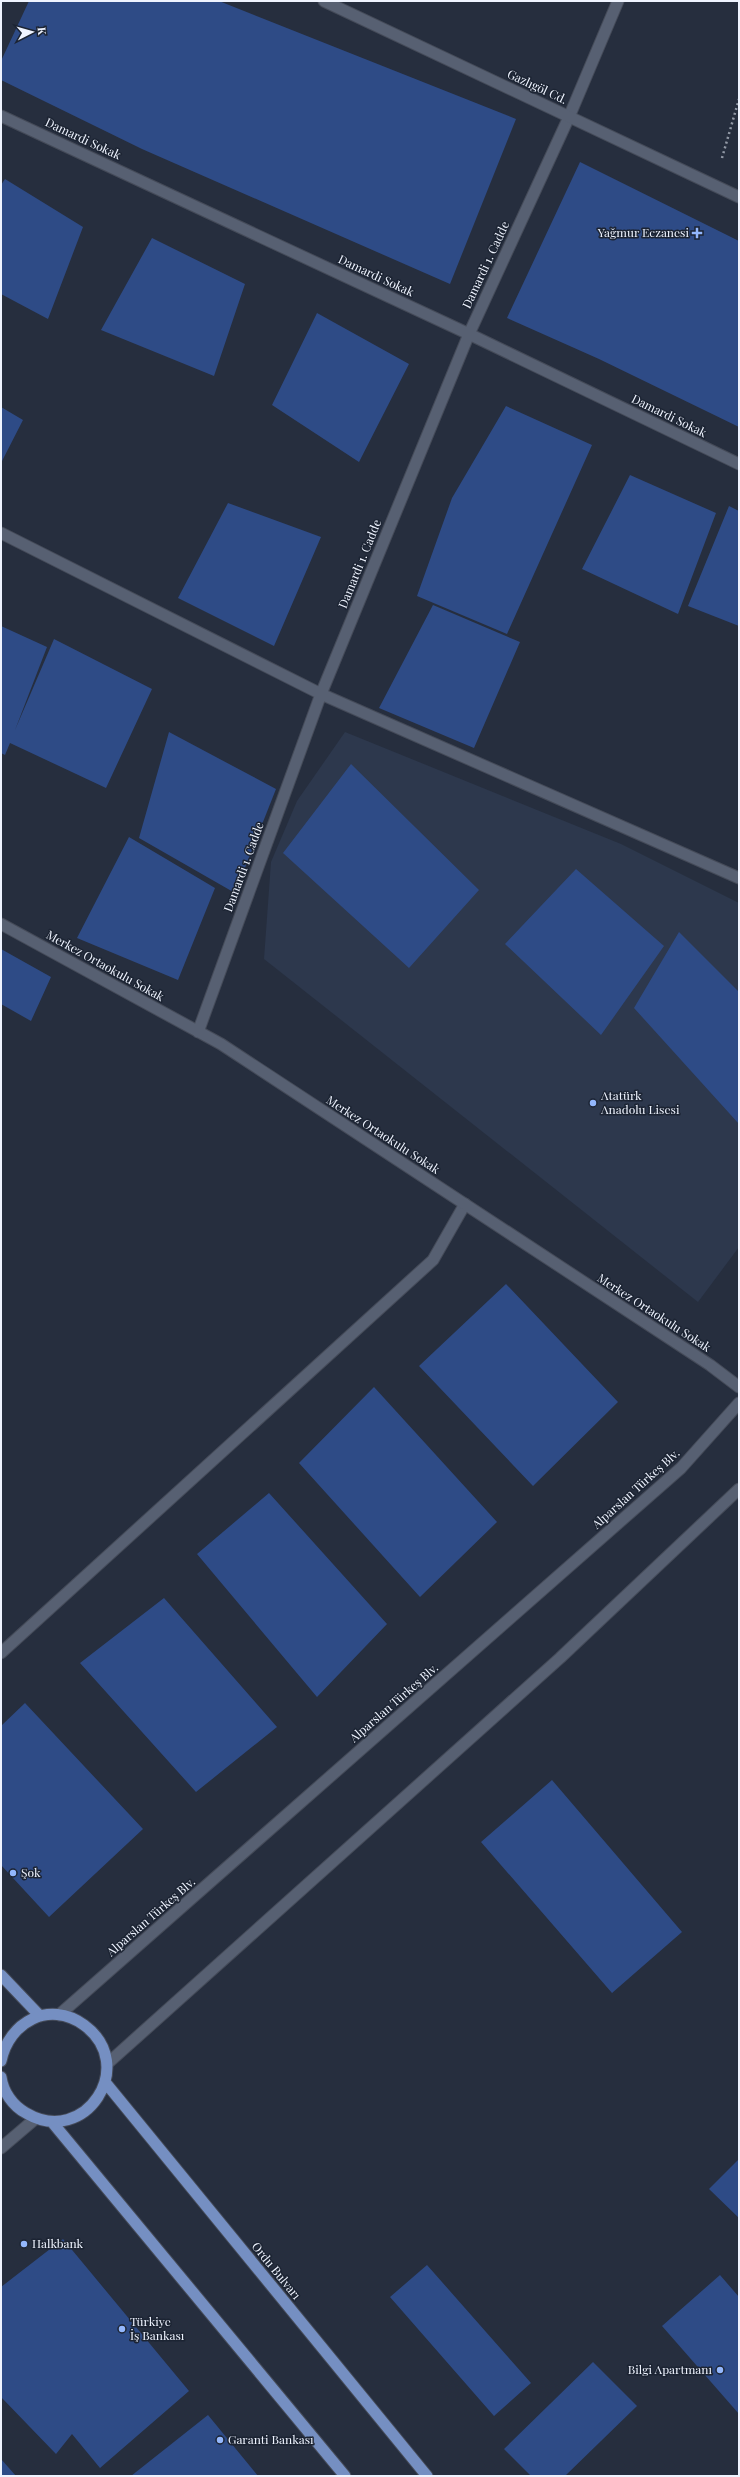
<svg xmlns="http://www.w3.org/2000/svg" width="740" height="2477" viewBox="0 0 740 2477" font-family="'Playfair Display',serif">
<rect width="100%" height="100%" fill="#262e3e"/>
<path fill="#2d384d" d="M345 732 621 844 739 903V1247L698 1302 264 959 271 862 297 801Z"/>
<path fill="#2e4b86" d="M29 1H219L516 119 450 284 142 149 1 80V61Z
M580 162 739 241V427L599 359 507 318Z
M5 179 83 227 48 319 1 294V185Z
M152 238 245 284 214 376 101 330Z
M317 313 409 364 359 462 272 405Z
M506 406 592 445 507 634 417 596 452 498Z
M1 407 23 420 1 463Z
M630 475 716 513 678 614 582 569Z
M228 503 321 537 274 646 178 598Z
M729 506 739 511V626L688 606Z
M433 605 520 642 474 748 379 708Z
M1 626 47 647 15 730 54 639 152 689 106 788 10 743 5 755 1 753Z
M169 732 276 789 235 893 139 838Z
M351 764 479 890 409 968 283 853Z
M129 837 215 888 178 980 77 938Z
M576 869 664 946 601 1035 505 944Z
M679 932 739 992V1124L634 1008Z
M1 949 51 977 31 1021 1 1004Z
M506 1284 618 1402 533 1486 419 1366Z
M374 1387 497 1522 420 1597 299 1463Z
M269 1493 387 1624 317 1697 197 1554Z
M164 1598 277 1727 196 1792 80 1663Z
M25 1703 143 1829 49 1917 1 1865V1726Z
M552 1780 682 1932 612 1993 481 1842Z
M739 2159V2218L709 2189Z
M63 2239 189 2391 100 2468 72 2434 56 2454 1 2397V2287Z
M427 2265 531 2383 494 2416 390 2297Z
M720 2275 739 2297V2414L662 2326Z
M593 2362 637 2406 565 2476H531L504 2449Z
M208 2415 258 2476H131Z
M1 2459 16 2476H1Z"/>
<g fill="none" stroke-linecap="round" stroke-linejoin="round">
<defs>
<path id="service" d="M1 1653 433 1260 465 1204"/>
<path id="minor" d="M1 116 469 334 739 464
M1 533 321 694 739 878
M1 924 221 1044 710 1365 739 1387
M198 1032 321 694 469 334 569 117 618 1"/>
<path id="tertiary" d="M324 1 739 197
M59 2015 681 1468 739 1403
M107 2064 560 1658 739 1489
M1 2148 35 2119"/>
<path id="primary" d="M1 1975 40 2016
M1 2061C9 2022 49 2000 84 2025 139 2065 85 2148 26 2113 13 2106 3 2092 1 2077
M105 2082 427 2476
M52 2122 345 2476"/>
</defs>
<use href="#service" stroke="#454b59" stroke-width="13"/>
<use href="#minor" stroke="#454b59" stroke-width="13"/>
<use href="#tertiary" stroke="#454b59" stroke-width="13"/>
<use href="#primary" stroke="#454b59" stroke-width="13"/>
<path stroke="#9299a6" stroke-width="2.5" stroke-dasharray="2 3" stroke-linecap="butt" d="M722 158 739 99"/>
<use href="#service" stroke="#576072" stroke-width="11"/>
<use href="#minor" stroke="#576072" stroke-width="11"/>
<use href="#tertiary" stroke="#576072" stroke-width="11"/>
<use href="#primary" stroke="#758fc2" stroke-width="11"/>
</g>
<g fill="#93b7fd" stroke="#1c2433" stroke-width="1.5">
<path d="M695 227h4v4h4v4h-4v4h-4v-4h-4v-4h4z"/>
<circle cx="593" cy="1103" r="4"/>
<circle cx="13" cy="1873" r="4"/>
<circle cx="24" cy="2244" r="4"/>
<circle cx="122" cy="2329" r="4"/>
<circle cx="720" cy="2370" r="4"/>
<circle cx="220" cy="2440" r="4"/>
</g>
<g text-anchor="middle" stroke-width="3" stroke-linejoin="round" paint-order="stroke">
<g font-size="12" fill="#eff4ff" stroke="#1c2433">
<text transform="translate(537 87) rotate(25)" y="4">Gazlıgöl Cd.</text>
<text transform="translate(83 139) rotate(25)" y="4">Damardi Sokak</text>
<text transform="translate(486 265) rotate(-65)" y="4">Damardi 1. Cadde</text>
<text transform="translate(376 276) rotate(25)" y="4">Damardi Sokak</text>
<text transform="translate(669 416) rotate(26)" y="4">Damardi Sokak</text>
<text transform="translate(360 564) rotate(-68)" y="4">Damardi 1. Cadde</text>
<text transform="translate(244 867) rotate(-70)" y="4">Damardi 1. Cadde</text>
<text transform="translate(105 966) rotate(29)" y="4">Merkez Ortaokulu Sokak</text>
<text transform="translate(383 1135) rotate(33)" y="4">Merkez Ortaokulu Sokak</text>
<text transform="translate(654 1313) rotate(33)" y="4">Merkez Ortaokulu Sokak</text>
<text transform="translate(636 1489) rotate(-42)" y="4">Alparslan Türkeş Blv.</text>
<text transform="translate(394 1703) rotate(-41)" y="4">Alparslan Türkeş Blv.</text>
<text transform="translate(151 1917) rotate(-41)" y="4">Alparslan Türkeş Blv.</text>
<text transform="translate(276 2271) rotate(51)" y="4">Ordu Bulvarı</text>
</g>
<g font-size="12" fill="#eff4ff" stroke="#1c2433" text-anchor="start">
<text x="689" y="237" text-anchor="end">Yağmur Eczanesi</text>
<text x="601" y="1100">Atatürk<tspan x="601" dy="14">Anadolu Lisesi</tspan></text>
<text x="21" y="1877">Şok</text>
<text x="32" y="2248">Halkbank</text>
<text x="130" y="2326">Türkiye<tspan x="130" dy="14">İş Bankası</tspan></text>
<text x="712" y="2374" text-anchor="end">Bilgi Apartmanı</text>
<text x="228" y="2444">Garanti Bankası</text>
</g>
</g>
<rect width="740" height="2477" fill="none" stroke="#eff4ff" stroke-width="4"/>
<g transform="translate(32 32) rotate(84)" stroke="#1c2433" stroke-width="3" paint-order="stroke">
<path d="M0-3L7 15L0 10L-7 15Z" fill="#eff4ff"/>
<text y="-6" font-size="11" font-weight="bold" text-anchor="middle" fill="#eff4ff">K</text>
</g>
</svg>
